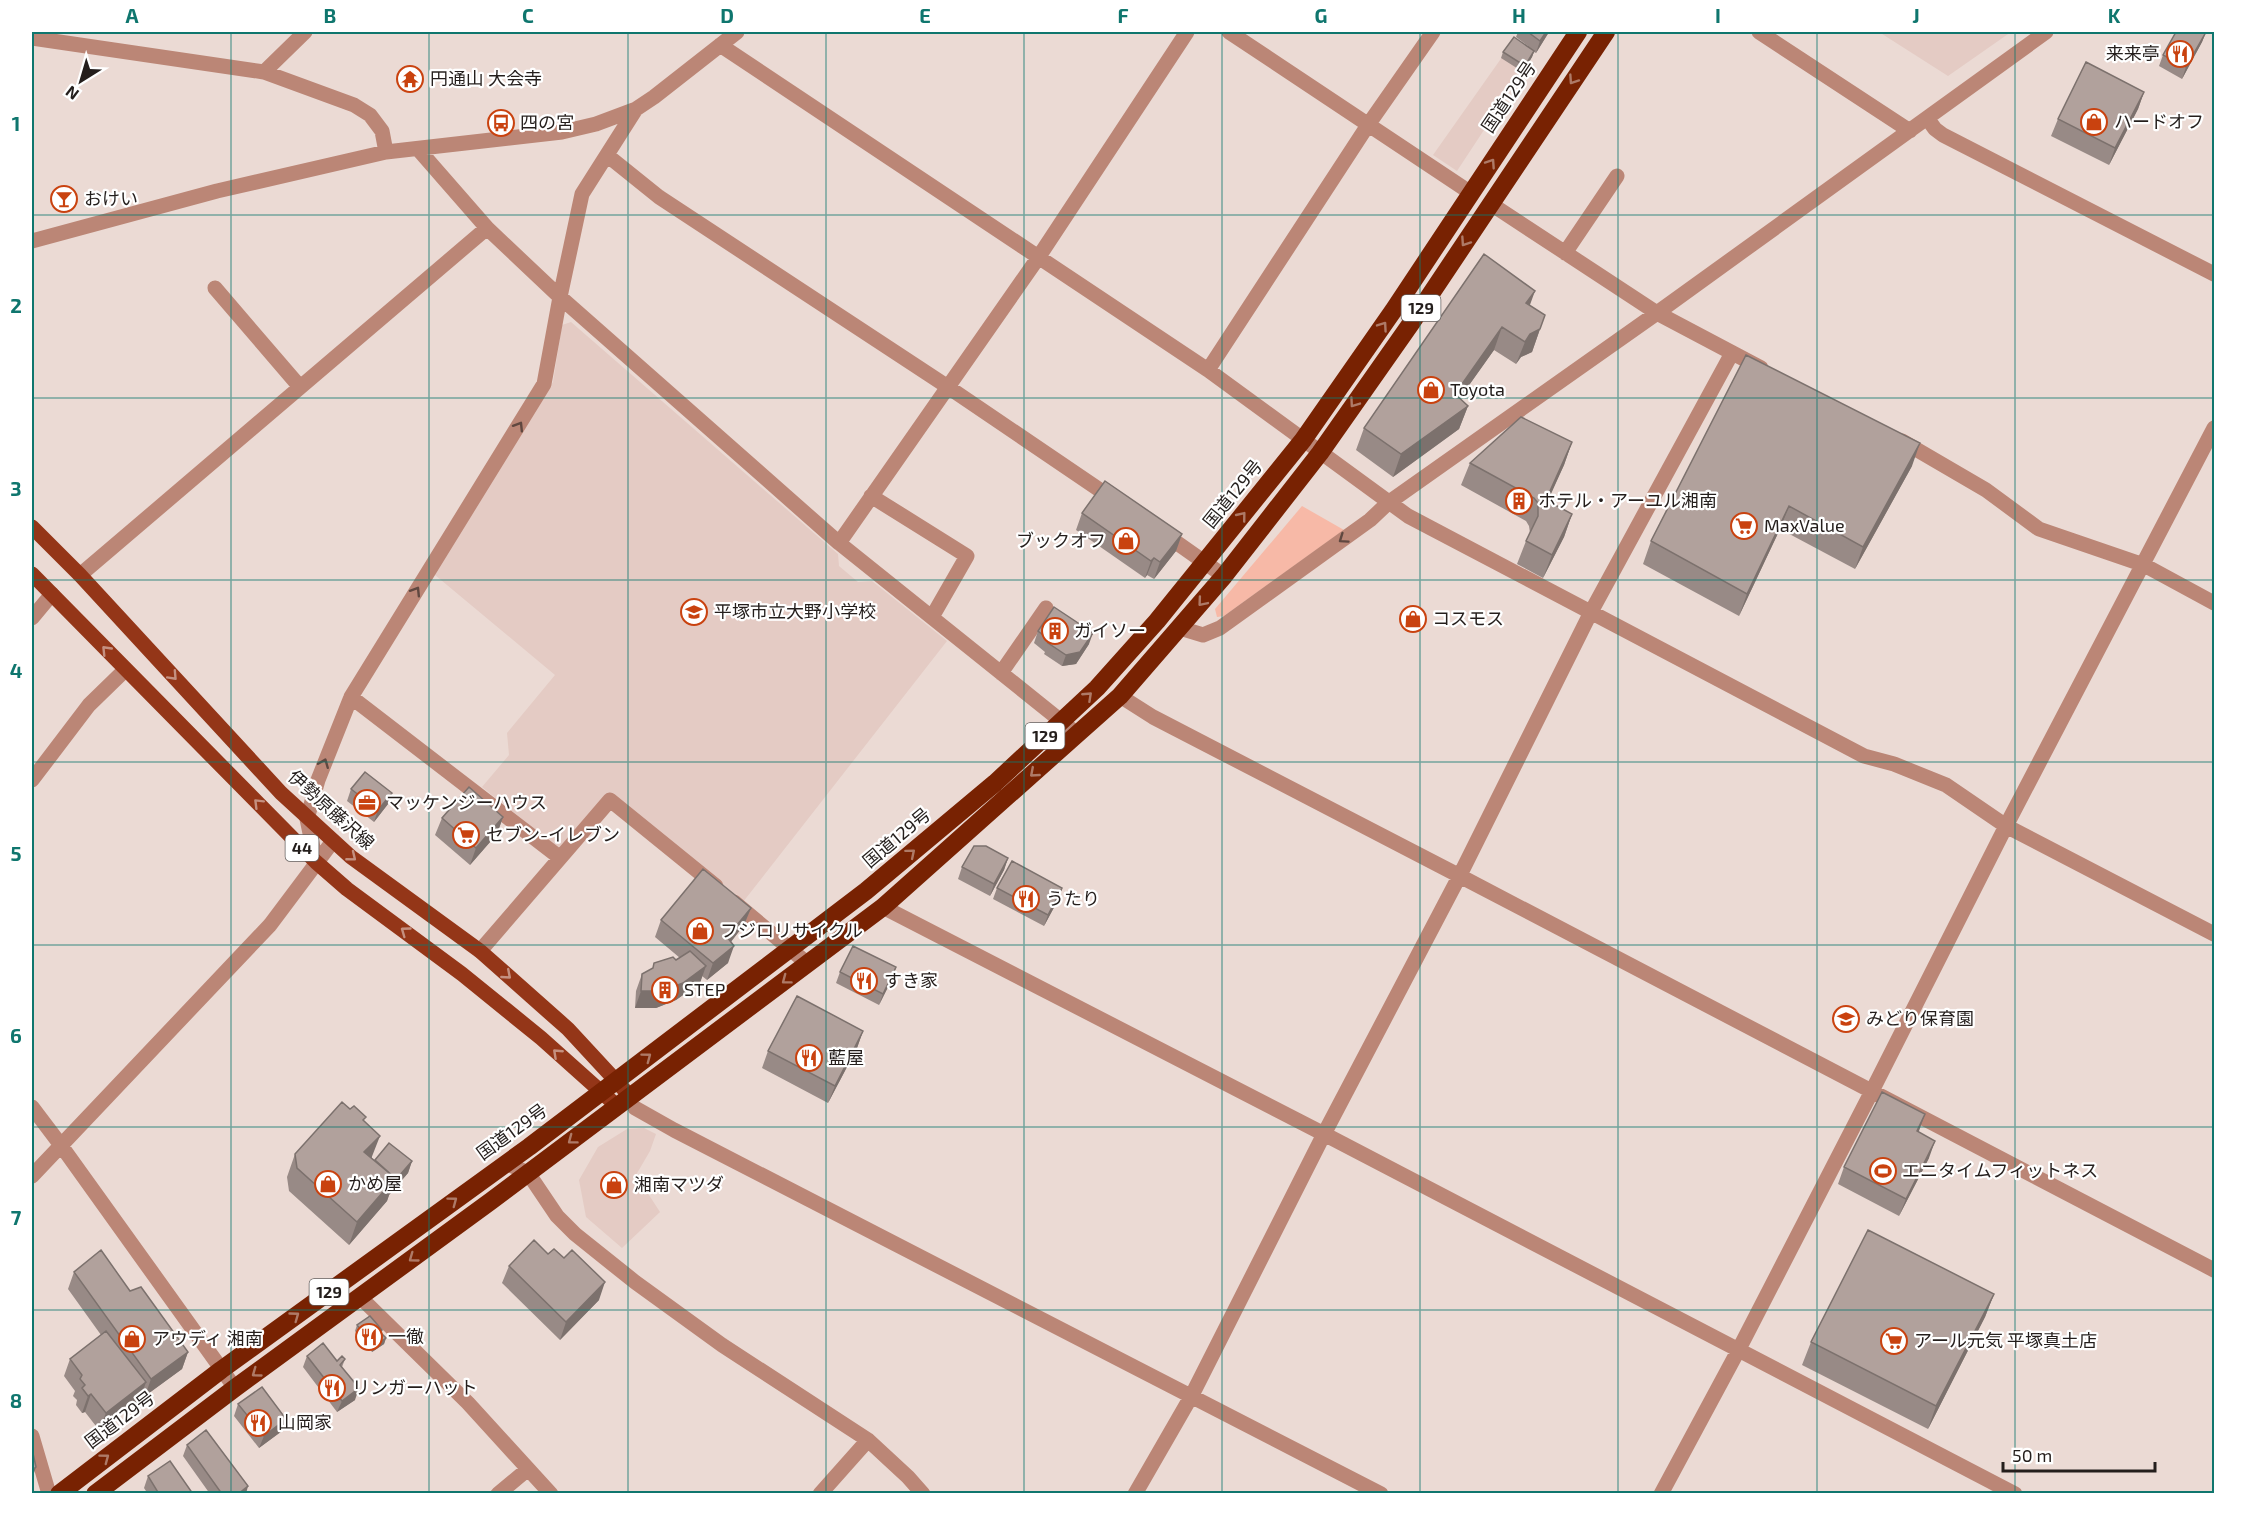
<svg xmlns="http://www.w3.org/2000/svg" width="2246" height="1525" viewBox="0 0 2246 1525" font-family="'Exo 2','Noto Sans JP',sans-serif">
<rect width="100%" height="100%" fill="#ebdad4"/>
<path fill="#e4cbc4" d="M1879 32H2011L1948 76Z
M1512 43 1532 57 1457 171 1433 155Z
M571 322 838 554 839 566 858 582 872 581 947 641 743 902 611 793 564 847H557L482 787 509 755 507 733 555 675 429 570 553 382 562 325Z
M644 1128 656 1134 650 1151 636 1175 660 1212 622 1248 586 1217 579 1180 598 1147 627 1129Z"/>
<path fill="#f7b9a7" d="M1302 506 1344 530 1224 616 1217 617 1215 609Z"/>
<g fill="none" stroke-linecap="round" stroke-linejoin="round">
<path stroke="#bb8676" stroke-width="15" d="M1229 32 1471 193
M1759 32 1910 131
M32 38 264 72 354 105 370 115 382 131 386 152
M720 45 1208 370 1408 516 1864 756 1894 764 1946 785 2006 826 2214 934
M264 72 305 32
M1927 118 1935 129 1943 135 2214 274
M418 149 487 228 560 297 839 543 1071 729
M608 156 659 197 948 387 1116 501
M1491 204 1657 313 1761 368
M32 241 217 191 386 152 562 132 596 124 636 109 654 97 737 32
M1565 253 1617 176
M215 288 300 387
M1208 370 1368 125 1433 32
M1902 441 1986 490 2039 529 2144 565 2214 603
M871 496 967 556 932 617
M1163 533 1224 576
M839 543 1038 258 1187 32
M80 575 487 228
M32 618 52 594
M1180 628 1203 635 1220 628 1370 520 1388 503 1657 313 2046 32
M1001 673 1046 608
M1120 696 1153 717C1508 899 1860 1088 2214 1270
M351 697 559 857
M32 780 89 705 125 670
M316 862 307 819 318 780 351 697 544 384 560 297 582 194 636 109
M734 902 808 964
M883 907 1324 1134 2015 1494
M480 951 610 800 716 886
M32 1107 60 1144 235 1388
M635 1108 674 1130 1381 1494
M506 1163 528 1173 557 1216 575 1234 635 1282 722 1345 868 1440 908 1477 923 1494
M32 1176 270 925 333 841
M360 1297 468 1403 551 1494
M32 1436 49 1494
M498 1494 528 1469
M820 1494 868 1440
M1135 1494 1192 1395 1324 1134 1460 875 1591 612 1732 353
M1661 1494 1739 1349 1871 1093 2006 826 2214 428"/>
<path stroke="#943618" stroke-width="15" d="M32 527 80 575 281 793 351 857 480 951 568 1029 630 1096
M32 574 316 862 347 889 462 974 541 1038 617 1106"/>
<path stroke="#782202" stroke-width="18" d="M59 1494 221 1370 529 1147 866 891 995 783 1097 688 1157 621 1303 440 1393 311 1578 32
M95 1494 235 1388 491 1201 883 907 1120 696 1224 576 1320 453 1412 322 1606 32"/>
</g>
<path fill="#988a86" d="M1518 32H1549L1536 53 1534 52 1532 57 1523 72 1501 58 1503 52 1528 46 1516 37Z
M2206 32 2202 42 2182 79 2159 66 2163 55Z
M2144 92 2138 109 2109 165 2051 136 2058 119Z
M1530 305 1540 329 1532 352 1521 357 1516 364 1494 350 1460 398 1468 406 1459 429 1393 477 1356 450 1364 428Z
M1572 442 1564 465 1547 501 1572 514 1564 537 1543 578 1517 564 1526 541 1530 533 1529 526 1526 521 1461 485 1470 463Z
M1912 466 1855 569 1780 529 1739 616 1643 564 1651 541Z
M1082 513 1182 534 1176 551 1154 579 1147 575 1145 578 1076 530Z
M1038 631 1089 644 1076 664 1062 666 1044 654 1045 652 1034 643Z
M351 789 388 804 374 822 347 801Z
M503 817 497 834 470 865 435 835 442 818Z
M1008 858 1004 870 990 896 958 879 962 867Z
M997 888 1058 900 1044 926 993 899Z
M751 908 744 925 731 942 728 963 707 980 702 976 700 983 676 1000 656 1008H635L636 991 642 974 680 958 655 937 661 920Z
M896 967 892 979 879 1005 836 983 840 972Z
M863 1031 857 1048 828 1103 762 1068 768 1051Z
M364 1122 372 1158 375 1160 412 1161 408 1173 389 1195 387 1201 349 1245 289 1191 287 1177 295 1154Z
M1919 1132 1929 1158 1899 1216 1838 1184 1844 1167Z
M548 1254 564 1258 599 1300 560 1340 502 1283 509 1266Z
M74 1272 130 1291 188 1352 182 1369 145 1396 143 1392 140 1400 99 1430 85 1412 82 1413 76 1405 77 1400 73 1396 75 1391 64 1376 70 1359 101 1335 68 1289Z
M1994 1294 1985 1317 1928 1429 1802 1365 1811 1342Z
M357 1325 381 1333 386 1338 384 1344 372 1352 355 1331Z
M307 1356 337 1361 345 1359 342 1367 355 1400 337 1412 303 1367Z
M238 1404 286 1419 282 1431 259 1448 234 1416Z
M187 1445 246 1494H210L183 1456Z
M148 1476 193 1494H148L144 1488Z"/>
<path fill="#7c716d" d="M1546 32H1549L1536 53 1540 41Z
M2206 32 2202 42 2182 79 2186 67Z
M1534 51 1532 57 1523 72 1525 66Z
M2144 92 2138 109 2109 165 2115 148Z
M1535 291 1527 313 1526 303Z
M1502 327 1494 350 1447 416 1455 394Z
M1540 329 1532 352 1521 357 1516 364 1525 342 1530 334Z
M1468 406 1459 429 1393 477 1401 454Z
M1572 442 1564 465 1538 523 1546 500Z
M1920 443 1912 466 1855 569 1863 547Z
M1789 506 1780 529 1739 616 1747 594Z
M1572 514 1564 537 1543 578 1552 555Z
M1182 534 1176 551 1154 579 1160 562Z
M1154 558 1147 575 1145 578 1151 561Z
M1093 633 1089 644 1076 664 1062 666 1066 655Z
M392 793 388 804 374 822 378 810Z
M503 817 497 834 470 865 476 848Z
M1008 858 1004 870 990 896 994 884Z
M1062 888 1058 900 1044 926 1048 915Z
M751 908 744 925 721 954 727 937Z
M734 946 728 963 707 980 713 963Z
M706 966 700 983 676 1000 656 1008H635L641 991Z
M896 967 892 979 879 1005 883 994Z
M863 1031 857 1048 828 1103 835 1086Z
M1925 1114 1919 1131 1911 1148 1917 1131Z
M380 1136 371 1159 364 1152Z
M1935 1141 1929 1158 1899 1216 1906 1199Z
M412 1161 408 1173 389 1195 393 1183Z
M395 1178 387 1201 349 1245 357 1222Z
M605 1282 599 1300 560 1340 566 1322Z
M1994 1294 1985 1317 1928 1429 1936 1406Z
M386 1338 384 1344 372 1352 374 1346Z
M188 1352 182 1369 145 1396 151 1379Z
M146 1382 140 1400 99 1430 106 1413Z
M359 1388 355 1400 337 1412 342 1401Z
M91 1394 85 1412 82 1413 88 1396Z
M286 1419 282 1431 259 1448 264 1436Z
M36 1467 32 1479V1470Z
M248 1486 246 1494H238Z"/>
<path fill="#b1a19c" stroke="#7c716d" stroke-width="1.5" d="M1528 32H1546L1540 41Z
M2176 32H2206L2186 67 2163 55Z
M1514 37 1534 51 1525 66 1503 52Z
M2086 62 2144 92 2115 148 2058 119Z
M1484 254 1535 291 1526 303 1545 315 1540 329 1530 334 1525 342 1502 327 1455 394 1468 406 1401 454 1364 428Z
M1746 355 1920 443 1863 547 1789 506 1747 594 1651 541Z
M1521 417 1572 442 1546 500 1572 514 1552 555 1526 541 1538 516V503L1534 498 1470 463Z
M1105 481 1182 534 1160 562 1154 558 1151 561 1082 513Z
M1054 607 1093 633 1080 652 1066 655 1048 643 1051 641 1038 631Z
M365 772 392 793 378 810 351 789Z
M469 787 503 817 476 848 442 818Z
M974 846H986L1008 858 994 884 962 867Z
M1012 861 1062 888 1048 915 997 888Z
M703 869 751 908 727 937 734 946 713 963 661 920Z
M853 946 896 967 883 994 840 972Z
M690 951 706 966 683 983 662 991H641L642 974 653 968 654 963 673 957 676 960Z
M797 996 863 1031 835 1086 768 1051Z
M1882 1092 1925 1114 1917 1131 1935 1141 1906 1199 1844 1167Z
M342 1102 350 1109 354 1106 366 1117 363 1120 380 1136 364 1152 395 1178 357 1222 297 1168 295 1154Z
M389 1143 412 1161 393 1183 395 1178 375 1160Z
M1868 1230 1994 1294 1936 1406 1811 1342Z
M534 1240 548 1254 554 1249 564 1258 572 1250 605 1282 566 1322 509 1266Z
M101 1250 130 1291 141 1287 188 1352 151 1379 74 1272Z
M370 1316 382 1330 380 1332 386 1338 374 1346 357 1325Z
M106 1331 146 1382 106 1413 91 1394 88 1396 82 1388 85 1385 80 1379 82 1375 70 1359Z
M323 1343 337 1361 342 1356 345 1359 340 1365 359 1388 342 1401 307 1356Z
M262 1387 286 1419 264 1436 238 1404Z
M206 1430 248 1486 238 1494H222L187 1445Z
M32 1449 36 1467 32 1470Z
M170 1461 193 1494H159L148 1476Z"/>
<defs><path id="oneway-chevron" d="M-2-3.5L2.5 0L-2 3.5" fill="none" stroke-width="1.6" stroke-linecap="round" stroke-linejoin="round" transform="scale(1.5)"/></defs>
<g stroke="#ae7a67">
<use href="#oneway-chevron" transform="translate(1573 80) rotate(124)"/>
<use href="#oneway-chevron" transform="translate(1491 163) rotate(-56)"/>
<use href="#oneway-chevron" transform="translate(1465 242) rotate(124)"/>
<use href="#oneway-chevron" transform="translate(1383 326) rotate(-55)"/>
<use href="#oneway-chevron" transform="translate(1354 403) rotate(125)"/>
<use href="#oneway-chevron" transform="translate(1242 516) rotate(-51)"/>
<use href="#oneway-chevron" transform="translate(1202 602) rotate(130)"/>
<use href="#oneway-chevron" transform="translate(1088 696) rotate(-43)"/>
<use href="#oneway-chevron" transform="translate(1034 773) rotate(139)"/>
<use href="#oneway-chevron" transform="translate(911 853) rotate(-40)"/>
<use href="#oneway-chevron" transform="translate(786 980) rotate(143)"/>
<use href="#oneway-chevron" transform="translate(647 1057) rotate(-37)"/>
<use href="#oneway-chevron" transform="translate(572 1140) rotate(143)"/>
<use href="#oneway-chevron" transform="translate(453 1201) rotate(-37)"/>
<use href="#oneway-chevron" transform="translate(413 1258) rotate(144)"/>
<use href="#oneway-chevron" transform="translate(295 1316) rotate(-36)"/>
<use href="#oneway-chevron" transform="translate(256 1373) rotate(144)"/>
<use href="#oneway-chevron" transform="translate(105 1458) rotate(-37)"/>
</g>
<g stroke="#604840">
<use href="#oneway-chevron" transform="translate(519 426) rotate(-58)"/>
<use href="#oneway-chevron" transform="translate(1343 539) rotate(145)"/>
<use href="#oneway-chevron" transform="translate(416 591) rotate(-58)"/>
<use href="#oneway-chevron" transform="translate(324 763) rotate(-68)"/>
</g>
<g stroke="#c49080">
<use href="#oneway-chevron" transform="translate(106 650) rotate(-134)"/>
<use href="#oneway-chevron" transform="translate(173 676) rotate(47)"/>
<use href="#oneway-chevron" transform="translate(258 803) rotate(-135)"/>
<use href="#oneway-chevron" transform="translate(352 857) rotate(39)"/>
<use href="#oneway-chevron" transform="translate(405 931) rotate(-144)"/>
<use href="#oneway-chevron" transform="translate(507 975) rotate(41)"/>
<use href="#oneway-chevron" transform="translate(557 1053) rotate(-137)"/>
</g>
<path fill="none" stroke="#0f766e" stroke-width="1.5" stroke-opacity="0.55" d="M231 32V1494M429 32V1494M628 32V1494M826 32V1494M1024 32V1494M1222 32V1494M1420 32V1494M1618 32V1494M1817 32V1494M2015 32V1494M32 215H2214M32 398H2214M32 580H2214M32 762H2214M32 945H2214M32 1127H2214M32 1310H2214"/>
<defs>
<symbol id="restaurant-ring" viewBox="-11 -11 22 22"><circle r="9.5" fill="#fff" stroke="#c9420f" stroke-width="1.5"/><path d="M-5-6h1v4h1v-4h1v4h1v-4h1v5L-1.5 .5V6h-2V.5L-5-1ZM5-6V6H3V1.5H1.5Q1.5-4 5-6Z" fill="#c9420f"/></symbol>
<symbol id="temple-ring" viewBox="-11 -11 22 22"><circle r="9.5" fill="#fff" stroke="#c9420f" stroke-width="1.5"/><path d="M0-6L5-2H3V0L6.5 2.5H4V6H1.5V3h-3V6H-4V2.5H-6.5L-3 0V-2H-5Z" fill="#c9420f"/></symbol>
<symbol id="shop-ring" viewBox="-11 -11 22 22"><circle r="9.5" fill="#fff" stroke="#c9420f" stroke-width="1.5"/><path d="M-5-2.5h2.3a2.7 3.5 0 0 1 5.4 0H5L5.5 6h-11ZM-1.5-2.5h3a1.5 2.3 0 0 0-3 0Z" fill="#c9420f"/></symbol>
<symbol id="bus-ring" viewBox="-11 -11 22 22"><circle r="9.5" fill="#fff" stroke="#c9420f" stroke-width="1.5"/><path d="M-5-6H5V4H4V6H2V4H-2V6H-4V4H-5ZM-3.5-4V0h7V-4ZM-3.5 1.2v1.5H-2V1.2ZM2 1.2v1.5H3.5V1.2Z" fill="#c9420f"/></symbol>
<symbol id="bar-ring" viewBox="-11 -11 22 22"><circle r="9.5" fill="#fff" stroke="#c9420f" stroke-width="1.5"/><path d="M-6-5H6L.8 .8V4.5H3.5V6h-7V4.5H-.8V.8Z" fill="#c9420f"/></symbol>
<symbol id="building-ring" viewBox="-11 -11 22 22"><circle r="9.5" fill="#fff" stroke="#c9420f" stroke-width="1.5"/><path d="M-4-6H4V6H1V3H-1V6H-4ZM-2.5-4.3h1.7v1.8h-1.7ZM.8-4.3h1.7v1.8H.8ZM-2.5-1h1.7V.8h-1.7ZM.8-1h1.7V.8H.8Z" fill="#c9420f"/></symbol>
<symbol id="supermarket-ring" viewBox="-11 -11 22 22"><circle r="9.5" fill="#fff" stroke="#c9420f" stroke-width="1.5"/><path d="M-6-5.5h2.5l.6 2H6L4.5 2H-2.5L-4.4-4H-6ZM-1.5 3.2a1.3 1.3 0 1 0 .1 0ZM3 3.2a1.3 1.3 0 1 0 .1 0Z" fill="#c9420f"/></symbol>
<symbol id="school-ring" viewBox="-11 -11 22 22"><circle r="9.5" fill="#fff" stroke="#c9420f" stroke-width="1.5"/><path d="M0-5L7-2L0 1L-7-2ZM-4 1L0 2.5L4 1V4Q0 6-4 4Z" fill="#c9420f"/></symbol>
<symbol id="office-ring" viewBox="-11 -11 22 22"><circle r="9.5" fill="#fff" stroke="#c9420f" stroke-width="1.5"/><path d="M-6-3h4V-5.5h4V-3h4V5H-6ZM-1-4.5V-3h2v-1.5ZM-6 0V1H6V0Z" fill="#c9420f"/></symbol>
<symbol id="stadium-ring" viewBox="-11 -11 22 22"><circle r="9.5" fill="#fff" stroke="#c9420f" stroke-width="1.5"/><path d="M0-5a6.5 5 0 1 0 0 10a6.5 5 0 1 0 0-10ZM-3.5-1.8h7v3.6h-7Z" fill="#c9420f"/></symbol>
</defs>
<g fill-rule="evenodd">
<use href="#restaurant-ring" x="2165" y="39" width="30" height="30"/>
<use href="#temple-ring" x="395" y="64" width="30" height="30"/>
<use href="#shop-ring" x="2079" y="107" width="30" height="30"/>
<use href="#bus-ring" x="486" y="108" width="30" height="30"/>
<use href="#bar-ring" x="49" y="184" width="30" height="30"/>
<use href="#shop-ring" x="1416" y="375" width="30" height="30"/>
<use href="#building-ring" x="1504" y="486" width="30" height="30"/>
<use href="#supermarket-ring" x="1729" y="511" width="30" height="30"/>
<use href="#shop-ring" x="1111" y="526" width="30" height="30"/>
<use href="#school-ring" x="679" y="597" width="30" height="30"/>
<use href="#shop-ring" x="1398" y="604" width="30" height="30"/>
<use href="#building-ring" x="1040" y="616" width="30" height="30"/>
<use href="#office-ring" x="352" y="788" width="30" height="30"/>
<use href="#supermarket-ring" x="451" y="820" width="30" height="30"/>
<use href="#restaurant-ring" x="1011" y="884" width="30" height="30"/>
<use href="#shop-ring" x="685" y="916" width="30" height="30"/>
<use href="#restaurant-ring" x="849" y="966" width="30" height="30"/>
<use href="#building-ring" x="650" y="975" width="30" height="30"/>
<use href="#school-ring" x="1831" y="1004" width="30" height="30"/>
<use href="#restaurant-ring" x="794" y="1043" width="30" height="30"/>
<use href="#stadium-ring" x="1868" y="1156" width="30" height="30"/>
<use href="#shop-ring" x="313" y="1169" width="30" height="30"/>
<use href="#shop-ring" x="599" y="1170" width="30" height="30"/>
<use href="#restaurant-ring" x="354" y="1322" width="30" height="30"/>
<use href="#shop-ring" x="117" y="1324" width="30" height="30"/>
<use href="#supermarket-ring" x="1879" y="1326" width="30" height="30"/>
<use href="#restaurant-ring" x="317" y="1373" width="30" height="30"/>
<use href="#restaurant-ring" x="243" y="1408" width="30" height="30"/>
</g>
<g text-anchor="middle" stroke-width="4.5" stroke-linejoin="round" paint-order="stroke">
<g fill="#fff" stroke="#666260" stroke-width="1.5">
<rect x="1401.5" y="295" width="39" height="26" rx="4.5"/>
<rect x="1025.5" y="723" width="39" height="26" rx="4.5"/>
<rect x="285.5" y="835" width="33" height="26" rx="4.5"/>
<rect x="309.5" y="1279" width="39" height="26" rx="4.5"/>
</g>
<g font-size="16" font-weight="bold" fill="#241e1c">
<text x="1421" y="314">129</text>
<text x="1045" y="742">129</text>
<text x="302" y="854">44</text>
<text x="329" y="1298">129</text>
</g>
<g font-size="18" fill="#241e1c" stroke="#fff" text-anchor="start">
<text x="2160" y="60" text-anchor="end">来来亭</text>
<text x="430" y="85">円通山 大会寺</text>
<text x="2114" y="128">ハードオフ</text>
<text x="520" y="129">四の宮</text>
<text x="84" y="205">おけい</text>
<text x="1450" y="396">Toyota</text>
<text x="1538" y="507">ホテル・アーユル湘南</text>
<text x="1764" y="532">MaxValue</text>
<text x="1106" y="547" text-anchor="end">ブックオフ</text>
<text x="714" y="618">平塚市立大野小学校</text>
<text x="1432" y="625">コスモス</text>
<text x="1074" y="637">ガイソー</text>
<text x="386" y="809">マッケンジーハウス</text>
<text x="486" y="841">セブン-イレブン</text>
<text x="1046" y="905">うたり</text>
<text x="720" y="937">フジロリサイクル</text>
<text x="884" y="987">すき家</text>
<text x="684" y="996">STEP</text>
<text x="1866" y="1025">みどり保育園</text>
<text x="828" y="1064">藍屋</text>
<text x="1902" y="1177">エニタイムフィットネス</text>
<text x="348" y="1190">かめ屋</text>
<text x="634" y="1191">湘南マツダ</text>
<text x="388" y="1343">一徹</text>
<text x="152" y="1345">アウディ 湘南</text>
<text x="1914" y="1347">アール元気 平塚真土店</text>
<text x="352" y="1394">リンガーハット</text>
<text x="278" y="1429">山岡家</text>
</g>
<g font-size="18" fill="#241e1c" stroke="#fff">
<text transform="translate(1509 97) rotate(-56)" y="6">国道129号</text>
<text transform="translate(1233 494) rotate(-51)" y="6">国道129号</text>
<text transform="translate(331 810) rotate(42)" y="6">伊勢原藤沢線</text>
<text transform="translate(897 838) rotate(-40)" y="6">国道129号</text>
<text transform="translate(512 1132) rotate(-36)" y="6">国道129号</text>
<text transform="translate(120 1420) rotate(-37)" y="6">国道129号</text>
</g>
</g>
<rect width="2246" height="1525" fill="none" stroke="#ffffff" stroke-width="66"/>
<g transform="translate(81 81) rotate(217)" stroke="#ffffff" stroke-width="4.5" paint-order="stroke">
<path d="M0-4.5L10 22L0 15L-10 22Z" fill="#241e1c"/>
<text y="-9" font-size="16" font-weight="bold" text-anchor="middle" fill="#241e1c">N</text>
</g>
<path d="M2003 1462v9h152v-9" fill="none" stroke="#241e1c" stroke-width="3"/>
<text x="2012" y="1462" font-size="18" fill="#241e1c" stroke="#ffffff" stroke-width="4.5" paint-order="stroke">50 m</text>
<rect x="33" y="33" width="2180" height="1459" fill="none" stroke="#0f766e" stroke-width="2"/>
<g font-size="20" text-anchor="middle" font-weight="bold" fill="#0f766e">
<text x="132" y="23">A</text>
<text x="330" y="23">B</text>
<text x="528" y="23">C</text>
<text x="727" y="23">D</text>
<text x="925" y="23">E</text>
<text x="1123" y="23">F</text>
<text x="1321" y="23">G</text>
<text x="1519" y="23">H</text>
<text x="1718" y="23">I</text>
<text x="1916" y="23">J</text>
<text x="2114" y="23">K</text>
<text x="16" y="131">1</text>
<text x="16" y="313">2</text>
<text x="16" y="496">3</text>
<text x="16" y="678">4</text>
<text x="16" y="861">5</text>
<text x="16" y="1043">6</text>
<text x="16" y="1225">7</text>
<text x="16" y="1408">8</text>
</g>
</svg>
